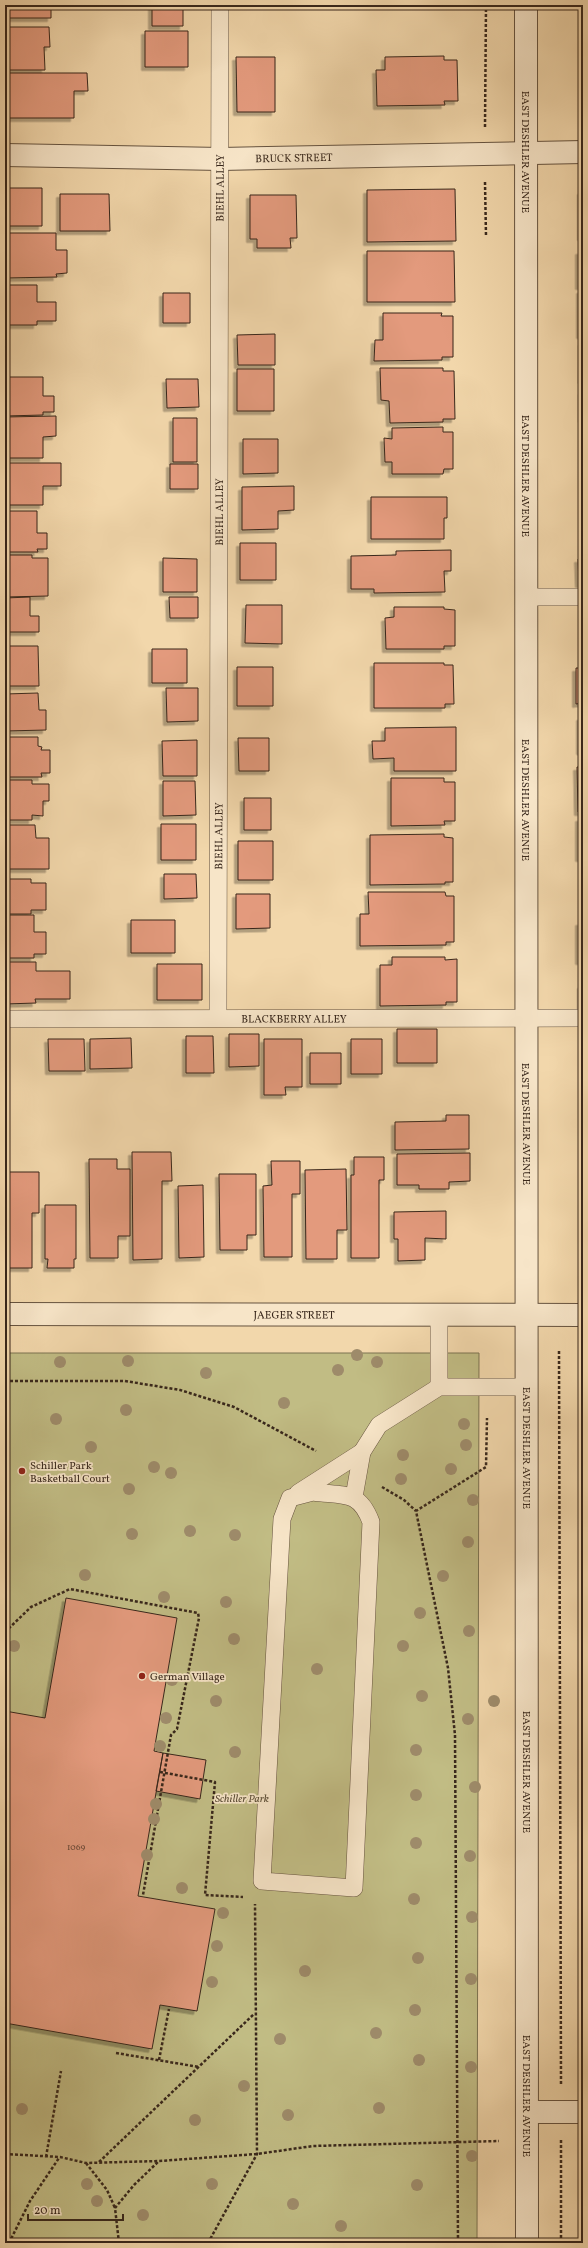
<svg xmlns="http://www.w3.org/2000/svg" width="588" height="2248" viewBox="0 0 588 2248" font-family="Vollkorn,serif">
<defs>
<filter id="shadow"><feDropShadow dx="-3.5" dy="3.5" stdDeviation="0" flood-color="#0004"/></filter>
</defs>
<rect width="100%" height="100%" fill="#f2d7ab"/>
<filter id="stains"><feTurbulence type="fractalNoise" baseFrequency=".005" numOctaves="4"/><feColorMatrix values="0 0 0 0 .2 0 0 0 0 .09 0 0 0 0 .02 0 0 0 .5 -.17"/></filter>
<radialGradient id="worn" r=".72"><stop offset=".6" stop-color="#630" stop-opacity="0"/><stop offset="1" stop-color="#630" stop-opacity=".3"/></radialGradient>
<path fill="#c1bc84" stroke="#7c7250" d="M5 1353H479L477 2243H5Z"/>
<path fill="#e39a7d" stroke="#38271b" filter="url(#shadow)" d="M5 5H51V18H5Z
M152 5H183V26H152Z
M5 27H49L50 47H44L45 70H5Z
M145 31H188V67H145Z
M444 56V60H457L458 101H444L445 105 377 106 376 70H385V57Z
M236 57H275V112H237Z
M5 73H87L88 91H74V118H5Z
M5 188H42V226H5Z
M455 189 456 241 367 242V190Z
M581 191H583V237H581Z
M60 194H109L110 231H60Z
M250 195H296L297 238H290L291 248H257V239H250Z
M5 233H56V250H67V273L56 274 57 277 5 278Z
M367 251H454L455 302H367Z
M579 251H583V286H579Z
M5 285H37V302H56V321H37V325H5Z
M580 290H583V335H580Z
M163 293H190V323H163Z
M383 313H442L441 316H453V357H442V360L374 361 375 340H383Z
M275 334V365H238L237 335Z
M582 342H583L582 380Z
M380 368H443V371H454L455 419H443V422L390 423 389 401 381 400Z
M237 369H274V411H237Z
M5 377H43V396H54V412H43V415L5 416Z
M166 379H198L199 407 167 408Z
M582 391H583V419H582Z
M56 416V436L43 437V458H5V417Z
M173 418H197V462H173Z
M443 427V432H453V469H444L443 474H392V462H385L384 438 392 439V428Z
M243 439H278V473L243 474Z
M5 463H61V486H43V505H5Z
M170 464H198V489H170Z
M294 486V510L278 511V529L242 530V487Z
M371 497H447V518H444V539H371Z
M5 511H37V533H47V549H37L38 552H5Z
M240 543H276V580H240Z
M451 550V571H444L445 592 374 593V589H351V556L396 555V551Z
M5 555H32V558H48V596L5 597Z
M163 558 197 559V592H163Z
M578 559H583V584H579Z
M30 597V616H39V632H5V598Z
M169 597H198V618H170Z
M246 605H282V644L245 643Z
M394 607H444V609L455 610V646H444V649H386L385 618 394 617Z
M5 646H38L39 686H5Z
M152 649H187V683H152Z
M374 663H444V665H453L454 704H445V708H374Z
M237 667H273V706H237Z
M576 668H583V703L576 704Z
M166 688H198V721L167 722Z
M38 693 39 710H46V730L5 731V694Z
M580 717H583V752L580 751Z
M456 727V771H394V758L373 759 372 741H385V728Z
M5 737H38V746L42 747 41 750H50V773H41L42 777H5Z
M238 738H269V771H239Z
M197 740V776H163L162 741Z
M577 767H583V812H578Z
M391 778H444V782H455V821H444L445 825 391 826Z
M5 780H32V784H49V801H43V816L32 815V820H5Z
M163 781H195L196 815 163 816Z
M244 798H271V830H244Z
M579 818H583V858H579Z
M161 824H196V860H161Z
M5 825H35L36 838H49V869H5Z
M444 834V837L453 838V882H445V884L370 885V835Z
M238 841H273V880H238Z
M164 874H196L197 898 164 899Z
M5 879H31V883H46V910H31V914H5Z
M368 892H445L446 896H454V942H446V945L360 946V914H369Z
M236 894H270V928L236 929Z
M5 915H34V932H46V954H34V958H5Z
M131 920H175V953H131Z
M579 922H583V961H579Z
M392 957H445V960L457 959V1002H446V1005L380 1006V965H392Z
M5 962H36V971H70V999H35L36 1003 5 1004Z
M157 964H202V1000H157Z
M581 985H583V1009H581Z
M397 1029H437V1063H397Z
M229 1034H259V1066L229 1067Z
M186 1036H213L214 1073H186Z
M131 1038 132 1068 90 1069V1039Z
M48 1039H84L85 1071H49Z
M264 1039H302V1087H285L286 1095H264Z
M351 1039H382V1074H351Z
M310 1053H341V1084H310Z
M446 1115H469V1149L395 1150V1122L446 1121Z
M132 1152H171L172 1181H162V1259L133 1260Z
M470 1153V1181L449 1182V1189H419V1185H397V1154Z
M354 1157H384V1180H379V1258H351V1175H354Z
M89 1159H117V1169H130V1236H118V1258H90Z
M271 1161H300V1194H292V1257H264L263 1186 272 1185Z
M346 1169 347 1230H337V1259H306L305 1170Z
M5 1172H39V1213H32V1268H5Z
M219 1174H256V1235H247V1250H220Z
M203 1185 204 1257 179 1258 178 1186Z
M45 1205H76V1259H74V1268H47L48 1259H45Z
M446 1211V1239L425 1238V1260L398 1261V1239H394V1212Z
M66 1598 177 1618 154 1751 163 1753 138 1896 215 1909 197 2011 160 2005 152 2049 5 2023V1799L7 1786H5V1711L45 1718Z
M163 1753 206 1760 200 1799 156 1791Z"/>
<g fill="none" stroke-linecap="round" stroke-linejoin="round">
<defs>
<g id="service">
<path d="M525 597H583"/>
<path id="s1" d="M218 1018 220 5"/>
<path id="s2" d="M5 1019 583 1018"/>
<path d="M439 1315V1387"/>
<path d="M313 1492C344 1496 359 1490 371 1522L354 1888 262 1881 282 1519 290 1498Z"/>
<path d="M298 1493 362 1452"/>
<path d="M354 1497 362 1452 379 1425 439 1387H527"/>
</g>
<g id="minor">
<path id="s3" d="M526 5 527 2243"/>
<path id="s4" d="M5 155 221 159 583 152"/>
<path id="s5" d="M5 1314 583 1315"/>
<path d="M527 2112H583"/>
</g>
</defs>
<use href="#service" stroke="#66533f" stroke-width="18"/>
<use href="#minor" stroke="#66533f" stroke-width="24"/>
<path stroke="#38271b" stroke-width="2.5" stroke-dasharray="3 2" stroke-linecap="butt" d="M485 127 486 5
M485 182 486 236
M559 1351 561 2084
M5 1381H125L180 1390 234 1407 316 1451
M382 1487 404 1500 416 1511
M5 1632 31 1607 70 1589 198 1613 199 1618 177 1729 171 1735 143 1895
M160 1772 215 1782 205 1895 243 1897
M116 2053 199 2067
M159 2060 169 2009
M5 2154 60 2157 86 2163 159 2161 257 2154 313 2146 499 2141
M46 2157 61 2071
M99 2162 254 2014
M86 2163 107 2190 115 2208
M9 2243 30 2201 59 2158
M119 2243 115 2208 134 2185 159 2161
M208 2243 257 2154 255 1904
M458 2243 455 1735 448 1668 416 1511 486 1467 487 1418
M561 2243V2139"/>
<use href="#service" stroke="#f7e5c8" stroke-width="17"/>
<use href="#minor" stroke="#f7e5c8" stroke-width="22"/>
</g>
<g fill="#9e8b6a">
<circle cx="357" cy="1355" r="6"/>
<circle cx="128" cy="1361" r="6"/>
<circle cx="60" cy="1362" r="6"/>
<circle cx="377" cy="1362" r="6"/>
<circle cx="338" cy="1370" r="6"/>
<circle cx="206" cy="1373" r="6"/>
<circle cx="284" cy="1403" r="6"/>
<circle cx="126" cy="1410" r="6"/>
<circle cx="56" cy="1419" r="6"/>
<circle cx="464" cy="1424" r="6"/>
<circle cx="466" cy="1445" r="6"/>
<circle cx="91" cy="1447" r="6"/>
<circle cx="403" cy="1455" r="6"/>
<circle cx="154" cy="1467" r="6"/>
<circle cx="451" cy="1469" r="6"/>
<circle cx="171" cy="1473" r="6"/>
<circle cx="401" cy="1479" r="6"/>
<circle cx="129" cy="1489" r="6"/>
<circle cx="473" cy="1500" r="6"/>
<circle cx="190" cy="1531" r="6"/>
<circle cx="132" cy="1534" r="6"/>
<circle cx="235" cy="1535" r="6"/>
<circle cx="468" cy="1542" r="6"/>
<circle cx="85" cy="1575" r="6"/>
<circle cx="443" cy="1576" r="6"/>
<circle cx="164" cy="1597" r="6"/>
<circle cx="226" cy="1602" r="6"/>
<circle cx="420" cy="1613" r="6"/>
<circle cx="469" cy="1631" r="6"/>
<circle cx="234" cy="1639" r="6"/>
<circle cx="14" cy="1646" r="6"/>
<circle cx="403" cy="1646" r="6"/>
<circle cx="317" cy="1669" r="6"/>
<circle cx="172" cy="1680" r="6"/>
<circle cx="422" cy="1696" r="6"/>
<circle cx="216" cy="1701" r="6"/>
<circle cx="494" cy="1701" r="6"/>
<circle cx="166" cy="1718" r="6"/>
<circle cx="468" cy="1719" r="6"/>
<circle cx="160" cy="1746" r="6"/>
<circle cx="416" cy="1750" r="6"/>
<circle cx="235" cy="1752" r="6"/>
<circle cx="475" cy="1787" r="6"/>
<circle cx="416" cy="1795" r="6"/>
<circle cx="156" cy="1804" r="6"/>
<circle cx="154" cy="1819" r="6"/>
<circle cx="416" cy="1843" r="6"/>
<circle cx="147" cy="1855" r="6"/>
<circle cx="470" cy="1856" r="6"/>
<circle cx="182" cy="1888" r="6"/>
<circle cx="414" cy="1899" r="6"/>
<circle cx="223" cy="1913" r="6"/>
<circle cx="472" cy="1917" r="6"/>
<circle cx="217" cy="1946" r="6"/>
<circle cx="418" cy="1958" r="6"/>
<circle cx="305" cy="1971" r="6"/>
<circle cx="471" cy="1979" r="6"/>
<circle cx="212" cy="1982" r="6"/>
<circle cx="415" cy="2010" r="6"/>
<circle cx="376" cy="2033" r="6"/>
<circle cx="280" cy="2039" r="6"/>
<circle cx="419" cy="2060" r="6"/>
<circle cx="471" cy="2067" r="6"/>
<circle cx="244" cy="2086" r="6"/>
<circle cx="379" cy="2108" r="6"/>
<circle cx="22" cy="2109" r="6"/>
<circle cx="288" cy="2115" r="6"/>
<circle cx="195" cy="2120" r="6"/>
<circle cx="472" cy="2156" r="6"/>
<circle cx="87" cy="2184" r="6"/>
<circle cx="212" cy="2184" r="6"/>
<circle cx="417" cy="2185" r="6"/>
<circle cx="97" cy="2201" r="6"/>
<circle cx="293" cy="2204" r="6"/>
<circle cx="143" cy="2215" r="6"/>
<circle cx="341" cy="2226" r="6"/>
</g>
<g fill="#8f2418" stroke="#f7e5c8" stroke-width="1.5">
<circle cx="22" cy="1471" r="4"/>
<circle cx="142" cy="1676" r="4"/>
</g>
<g text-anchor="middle" stroke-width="3.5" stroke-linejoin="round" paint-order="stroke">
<g font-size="9" fill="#634434">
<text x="76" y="1850">1069</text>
</g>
<g font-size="11" fill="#38271b" stroke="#f7e5c8">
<text dy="4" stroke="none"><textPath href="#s3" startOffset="147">EAST DESHLER AVENUE</textPath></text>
<text dy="4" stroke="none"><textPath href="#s4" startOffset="289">BRUCK STREET</textPath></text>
<text dy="4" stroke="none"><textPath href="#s1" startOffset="830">BIEHL ALLEY</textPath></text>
<text dy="4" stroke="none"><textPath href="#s3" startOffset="471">EAST DESHLER AVENUE</textPath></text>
<text dy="4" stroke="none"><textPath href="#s1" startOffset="506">BIEHL ALLEY</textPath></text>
<text dy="4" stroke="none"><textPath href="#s3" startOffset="795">EAST DESHLER AVENUE</textPath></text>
<text dy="4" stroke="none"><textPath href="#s1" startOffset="182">BIEHL ALLEY</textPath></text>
<text dy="4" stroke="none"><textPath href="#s2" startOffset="289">BLACKBERRY ALLEY</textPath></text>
<text dy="4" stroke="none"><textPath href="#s3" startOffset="1119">EAST DESHLER AVENUE</textPath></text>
<text dy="4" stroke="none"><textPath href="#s5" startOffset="289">JAEGER STREET</textPath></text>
<text dy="4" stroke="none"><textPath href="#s3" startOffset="1443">EAST DESHLER AVENUE</textPath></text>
<text dy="4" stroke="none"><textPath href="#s3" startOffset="1767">EAST DESHLER AVENUE</textPath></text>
<text dy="4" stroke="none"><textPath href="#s3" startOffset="2091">EAST DESHLER AVENUE</textPath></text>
</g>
<g font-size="11" fill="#38271b" stroke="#f7e5c8" text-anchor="start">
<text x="30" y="1469">Schiller Park<tspan x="30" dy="13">Basketball Court</tspan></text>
<text x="150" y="1680">German Village</text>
</g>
<g font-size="11" font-style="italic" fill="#5a4c35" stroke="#f7e5c8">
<text x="242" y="1802">Schiller Park</text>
</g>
</g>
<rect width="588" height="2248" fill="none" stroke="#f2d7ab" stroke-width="20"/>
<rect x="6" y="6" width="576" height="2236" fill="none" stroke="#38271b" stroke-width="2"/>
<rect x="10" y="10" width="568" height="2228" fill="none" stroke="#38271b"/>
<path d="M28 2214v6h95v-6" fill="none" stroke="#38271b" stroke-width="2"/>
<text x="34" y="2214" font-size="12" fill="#38271b" stroke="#f7e5c8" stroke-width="3" paint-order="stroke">20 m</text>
<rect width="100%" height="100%" filter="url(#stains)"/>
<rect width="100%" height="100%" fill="url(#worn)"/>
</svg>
